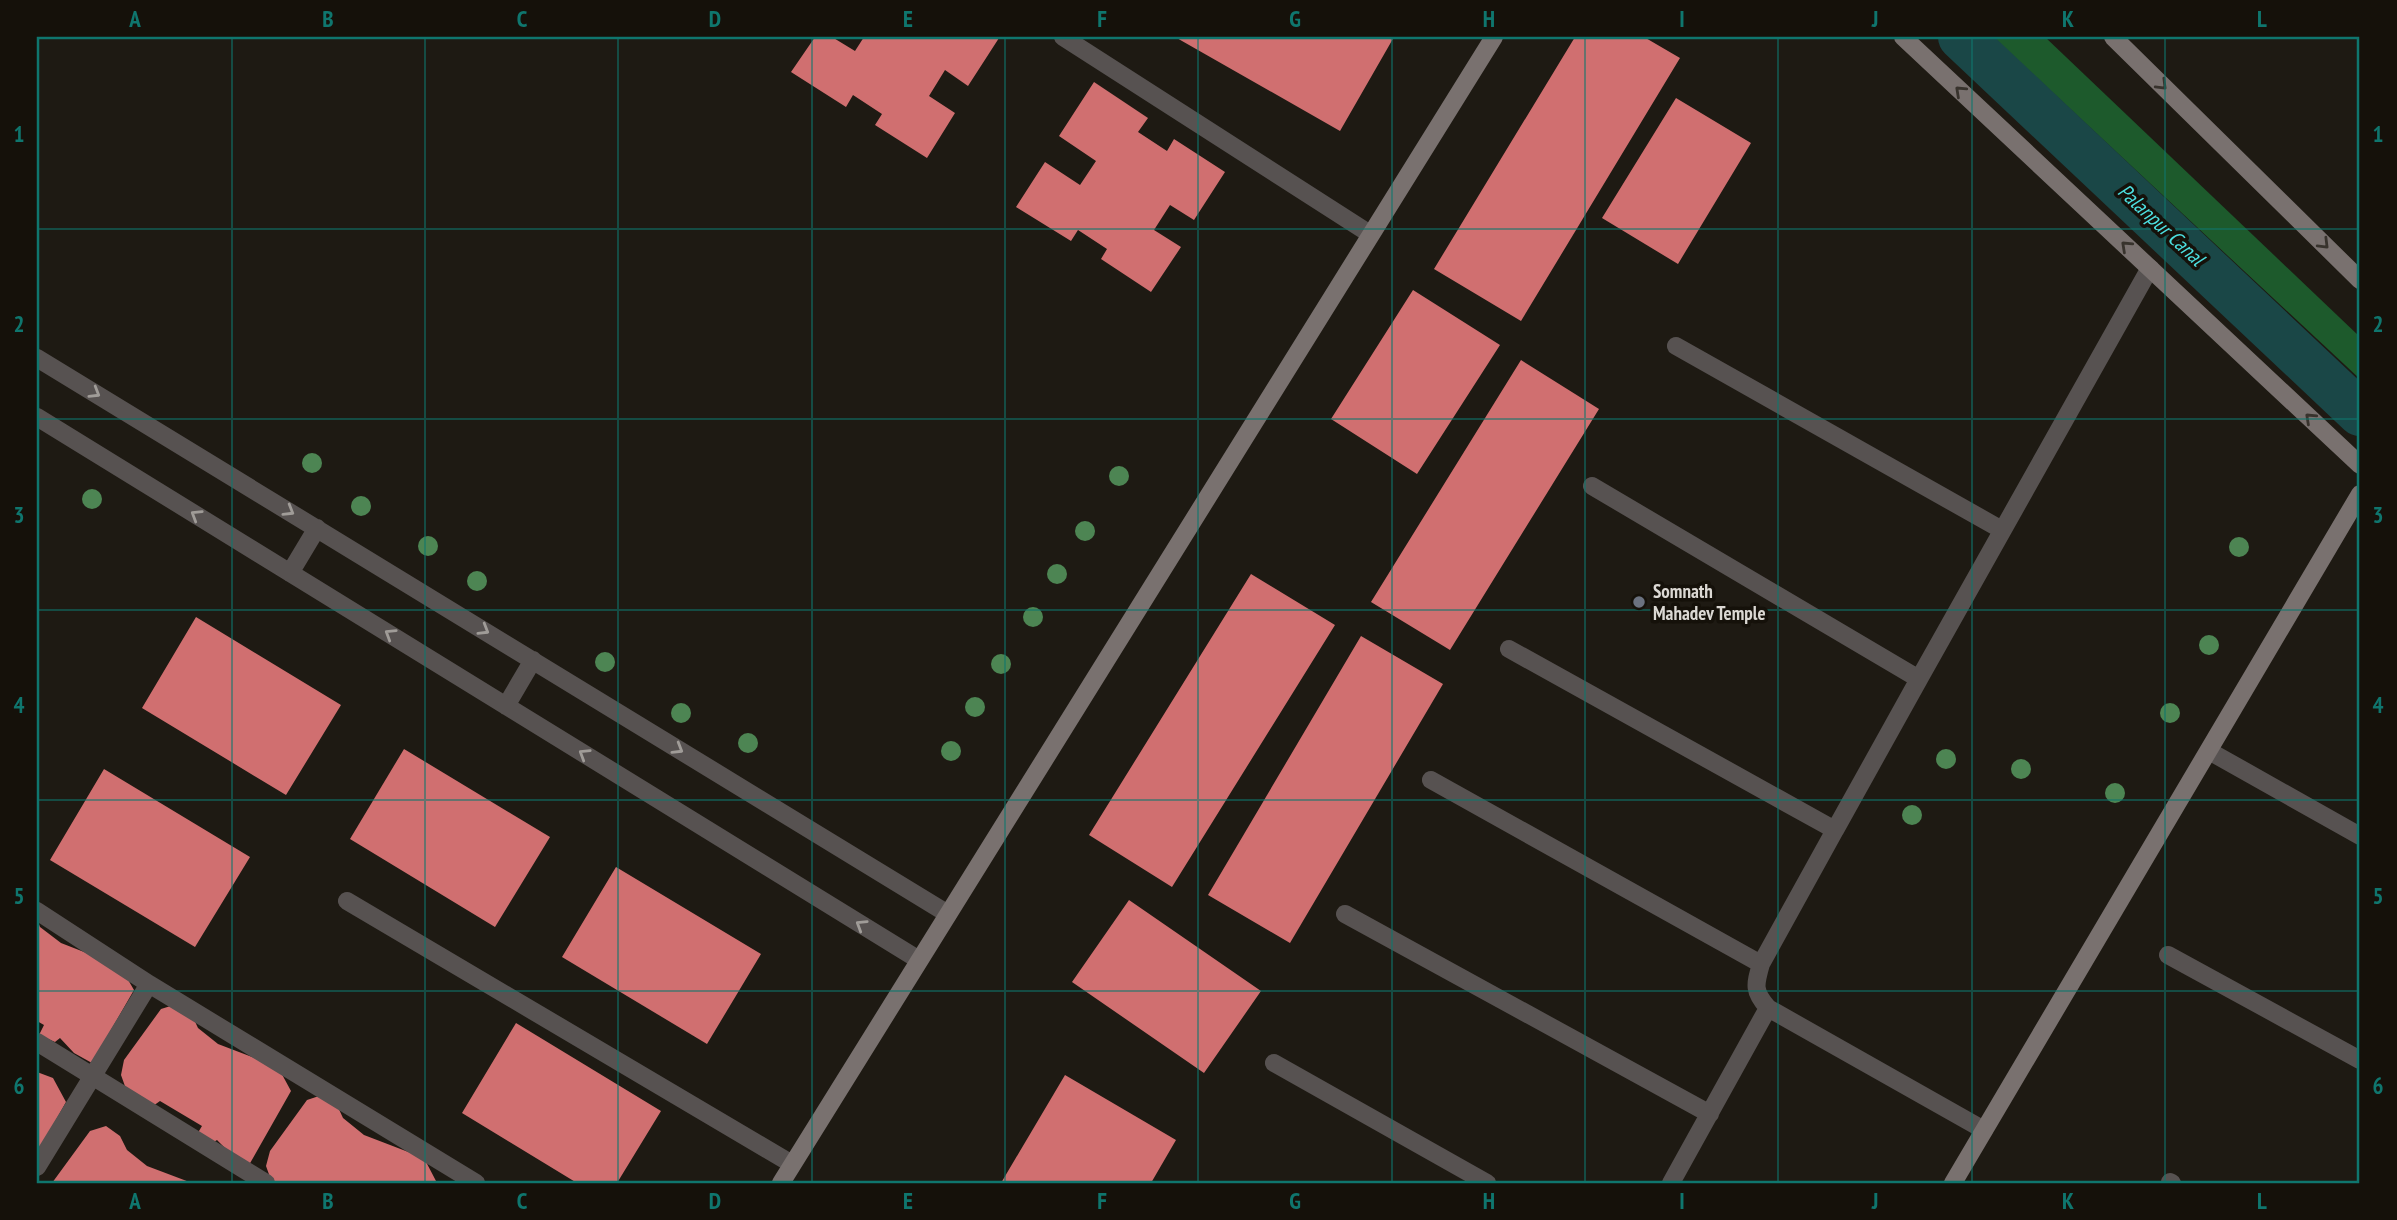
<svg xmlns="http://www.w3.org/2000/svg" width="2397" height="1220" viewBox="0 0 2397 1220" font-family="'PT Sans Narrow',sans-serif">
<rect width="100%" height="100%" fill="#1e1a13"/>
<path fill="#1d5a2c" d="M1993 37H2045L2360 337V379Z"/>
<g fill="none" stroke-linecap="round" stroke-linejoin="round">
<path stroke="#1a4747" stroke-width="46" d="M1961 37 2360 413"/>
</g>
<path fill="#d06f70" d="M815 37H832L855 51 864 37 999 38 968 86 945 70 929 96 955 113 927 158 875 125 882 114 853 95 846 107 791 72Z
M1175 37H1394L1340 131Z
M1575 37H1644L1680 58 1521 321 1434 269Z
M1094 82 1148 118 1138 132 1167 151 1174 139 1225 172 1194 220 1170 205 1154 230 1181 247 1151 292 1101 259 1107 249 1078 230 1071 241 1016 207 1045 162 1080 185 1096 161 1059 136Z
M1676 98 1751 143 1678 264 1602 218Z
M1413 290 1500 345 1417 474 1331 419Z
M1521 360 1599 409 1450 650 1371 602Z
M1251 574 1335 625 1172 887 1089 835Z
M196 617 341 705 286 795 142 708Z
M1361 636 1443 684 1290 943 1208 895Z
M404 749 550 837 495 927 350 839Z
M104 769 250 857 195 947 50 860Z
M616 867 761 954 707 1044 562 957Z
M1129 900 1261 991 1204 1073 1072 982Z
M37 919 40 927 61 943 120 966 134 990 92 1063 74 1053 60 1038 55 1042 39 1035 44 1025 37 1021Z
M177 1004 191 1013 198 1028 218 1044 278 1067 291 1091 249 1165 231 1154 217 1140 212 1143 196 1136 202 1126 160 1101 153 1106 126 1089 121 1075 124 1060 161 1009Z
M516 1023 661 1111 617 1183H577L462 1113Z
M37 1072 53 1078 66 1102 37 1154Z
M1065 1075 1176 1140 1151 1183H1001Z
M322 1095 337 1105 343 1118 364 1135 424 1158 436 1181 435 1183H276L271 1180 266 1166 270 1151 307 1100Z
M106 1126 120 1136 127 1150 147 1166 192 1183H52L90 1131Z"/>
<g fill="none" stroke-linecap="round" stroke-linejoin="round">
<path stroke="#575251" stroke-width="18" d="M1063 37 1370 234
M1676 346 2002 530
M37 358 948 914
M37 417 919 960
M1592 486 1919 679 2150 268
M290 573 317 528
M1509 649 1835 830 1761 964C1755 985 1753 991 1768 1008L1984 1130
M506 706 533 660
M2209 751 2360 836
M1431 780 1761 964
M1835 830 1919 679
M347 901 792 1164
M37 911 149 984 476 1183
M1345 914 1710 1114
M2168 955 2360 1060
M37 1042 266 1183
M1274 1063 1487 1183
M37 1167 149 984
M2170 1182 2172 1183
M1671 1183 1768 1008"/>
<path stroke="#79716f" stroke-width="18" d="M1903 37 2360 465
M2113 37 2360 280
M781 1183 1494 37
M1953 1183 2360 494"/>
</g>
<g fill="#4d8553">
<circle cx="312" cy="463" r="10"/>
<circle cx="1119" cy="476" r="10"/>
<circle cx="92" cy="499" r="10"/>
<circle cx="361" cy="506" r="10"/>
<circle cx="1085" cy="531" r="10"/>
<circle cx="428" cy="546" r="10"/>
<circle cx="2239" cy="547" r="10"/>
<circle cx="1057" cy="574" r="10"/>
<circle cx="477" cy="581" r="10"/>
<circle cx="1033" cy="617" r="10"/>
<circle cx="2209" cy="645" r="10"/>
<circle cx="605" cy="662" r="10"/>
<circle cx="1001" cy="664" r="10"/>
<circle cx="975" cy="707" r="10"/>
<circle cx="681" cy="713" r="10"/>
<circle cx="2170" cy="713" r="10"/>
<circle cx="748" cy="743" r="10"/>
<circle cx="951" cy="751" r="10"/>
<circle cx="1946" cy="759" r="10"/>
<circle cx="2021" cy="769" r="10"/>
<circle cx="2115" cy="793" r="10"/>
<circle cx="1912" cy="815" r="10"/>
</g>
<defs><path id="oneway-chevron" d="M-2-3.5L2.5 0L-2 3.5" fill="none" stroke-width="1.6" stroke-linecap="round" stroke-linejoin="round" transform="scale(1.75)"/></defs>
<g stroke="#38332d">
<use href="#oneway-chevron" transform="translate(2162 85) rotate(45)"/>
<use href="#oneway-chevron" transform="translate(1960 91) rotate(-137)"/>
<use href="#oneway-chevron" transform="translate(2324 244) rotate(45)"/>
<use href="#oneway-chevron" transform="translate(2126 246) rotate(-137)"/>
<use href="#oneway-chevron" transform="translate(2310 418) rotate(-137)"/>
</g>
<g stroke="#a09c98">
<use href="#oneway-chevron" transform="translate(95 393) rotate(31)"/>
<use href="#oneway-chevron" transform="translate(289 511) rotate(31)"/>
<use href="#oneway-chevron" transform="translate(196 515) rotate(-148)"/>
<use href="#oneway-chevron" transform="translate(484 630) rotate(31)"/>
<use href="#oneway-chevron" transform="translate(390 634) rotate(-148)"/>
<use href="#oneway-chevron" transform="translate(678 749) rotate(31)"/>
<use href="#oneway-chevron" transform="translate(584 754) rotate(-148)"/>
<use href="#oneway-chevron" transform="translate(861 925) rotate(-148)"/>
</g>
<path fill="none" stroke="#0f766e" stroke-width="2" stroke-opacity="0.55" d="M232 37V1183M425 37V1183M618 37V1183M812 37V1183M1005 37V1183M1198 37V1183M1392 37V1183M1585 37V1183M1778 37V1183M1972 37V1183M2165 37V1183M37 229H2360M37 419H2360M37 610H2360M37 800H2360M37 991H2360"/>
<circle fill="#6b7280" stroke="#15110a" stroke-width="2.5" cx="1639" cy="602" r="7"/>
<g text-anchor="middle" stroke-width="7" stroke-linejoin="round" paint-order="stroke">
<g font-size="19" font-weight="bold" fill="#dbd8d3" stroke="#15110a" text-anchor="start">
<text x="1653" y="598">Somnath<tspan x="1653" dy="22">Mahadev Temple</tspan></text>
</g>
<g font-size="21" font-style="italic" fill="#4cdedf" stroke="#15110a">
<text transform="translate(2161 225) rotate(43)" y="7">Palanpur Canal</text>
</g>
</g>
<rect width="2397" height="1220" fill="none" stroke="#15110a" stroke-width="77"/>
<rect x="38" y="38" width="2320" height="1144" fill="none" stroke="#0f766e" stroke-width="2.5"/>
<g font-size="23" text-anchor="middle" font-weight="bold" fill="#0f766e">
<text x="135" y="27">A</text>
<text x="328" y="27">B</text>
<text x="522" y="27">C</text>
<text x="715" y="27">D</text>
<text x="908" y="27">E</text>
<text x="1102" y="27">F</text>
<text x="1295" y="27">G</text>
<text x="1489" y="27">H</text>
<text x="1682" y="27">I</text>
<text x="1875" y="27">J</text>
<text x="2068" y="27">K</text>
<text x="2262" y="27">L</text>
<text x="19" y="142">1</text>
<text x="2378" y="142">1</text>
<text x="19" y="332">2</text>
<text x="2378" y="332">2</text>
<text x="19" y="523">3</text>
<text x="2378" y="523">3</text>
<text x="19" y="713">4</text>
<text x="2378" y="713">4</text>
<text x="19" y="904">5</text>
<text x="2378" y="904">5</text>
<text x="19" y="1094">6</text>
<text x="2378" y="1094">6</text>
<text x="135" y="1209">A</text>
<text x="328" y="1209">B</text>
<text x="522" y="1209">C</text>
<text x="715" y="1209">D</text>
<text x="908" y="1209">E</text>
<text x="1102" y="1209">F</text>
<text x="1295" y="1209">G</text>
<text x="1489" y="1209">H</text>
<text x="1682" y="1209">I</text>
<text x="1875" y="1209">J</text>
<text x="2068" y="1209">K</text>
<text x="2262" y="1209">L</text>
</g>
</svg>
